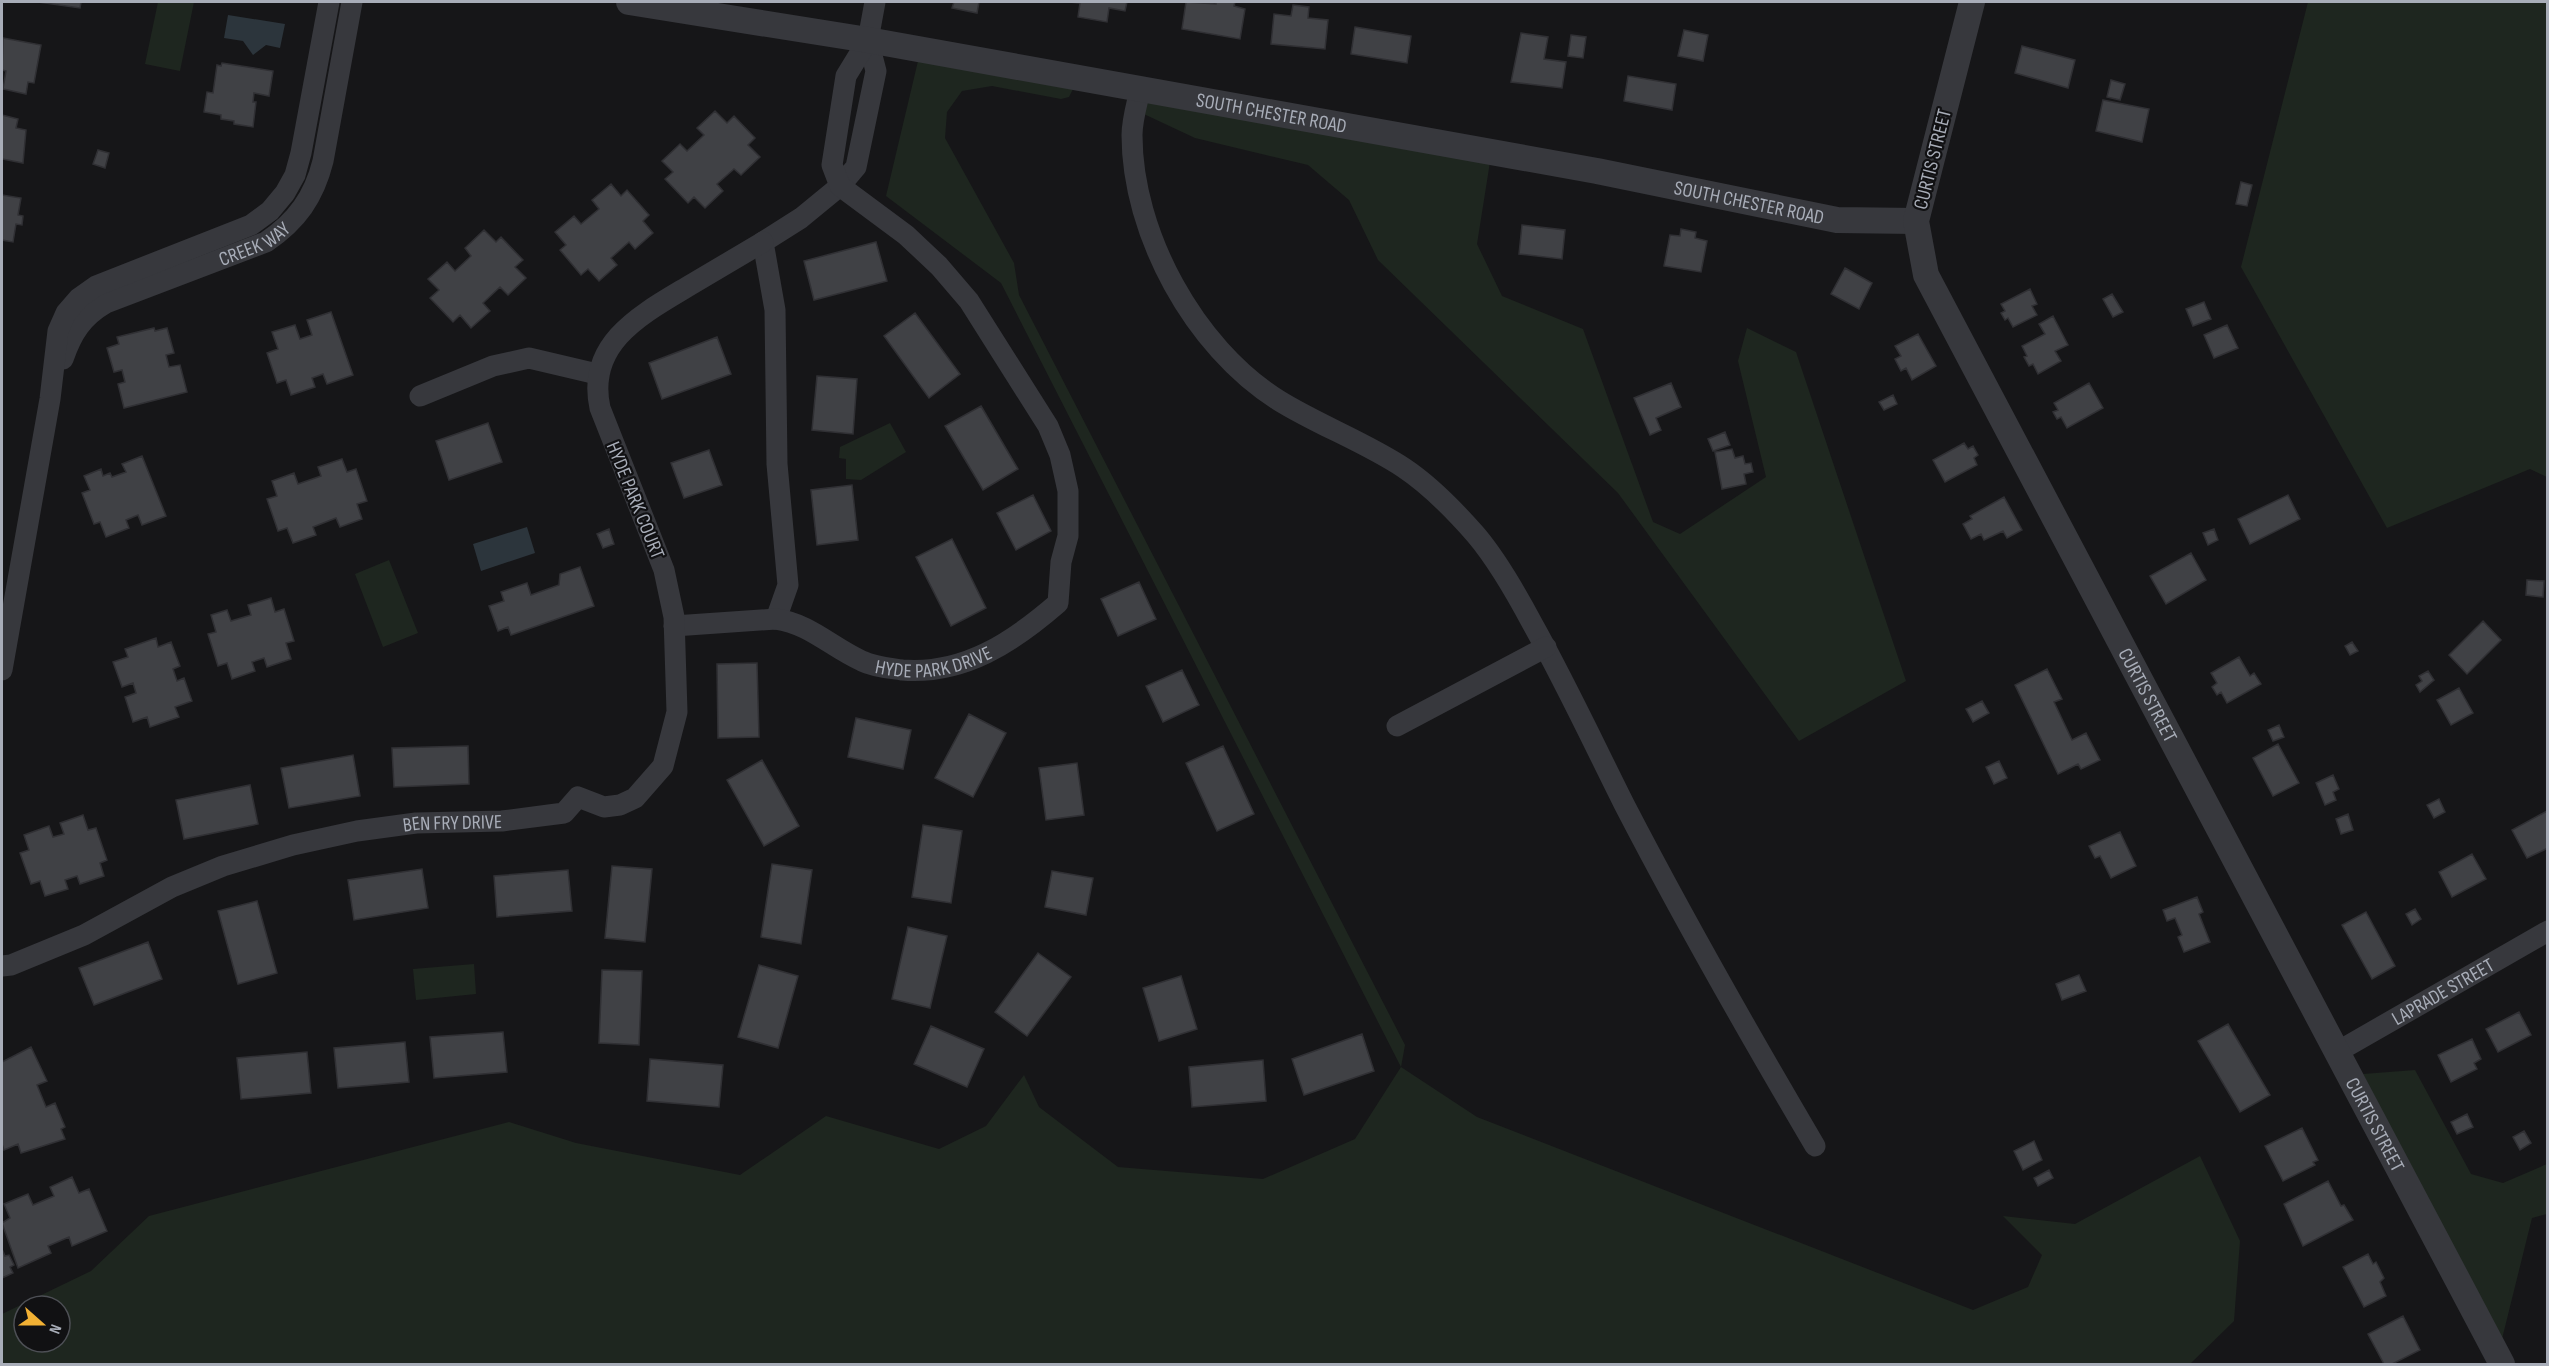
<svg xmlns="http://www.w3.org/2000/svg" width="2549" height="1366" viewBox="0 0 2549 1366" font-family="'Sofia Sans Condensed',sans-serif">
<rect width="100%" height="100%" fill="#161618"/>
<path fill="#1e261f" fill-rule="evenodd" d="M158 2H194L180 71 145 64Z
M2308 2H2547V477L2530 469 2387 528 2241 267Z
M918 61 1073 89 1069 97 1061 99 992 86 962 91 947 112 945 138 1014 263 1019 295 1405 1045 1401 1067 1477 1117 1973 1310 2028 1287 2042 1255 2003 1216 2075 1224 2200 1156 2240 1241 2234 1321 2190 1364H2V1314L91 1271 149 1216 509 1122 576 1143 740 1175 826 1116 939 1149 986 1126 1024 1075 1039 1107 1118 1167 1263 1179 1355 1139 1401 1067 1001 283 886 196ZM24 1306H60V1342H24Z
M1126 96 1490 162 1477 244 1502 296 1583 329 1653 522 1680 534 1766 477 1738 361 1747 328 1796 352 1906 681 1799 741 1618 493 1378 260 1349 200 1308 165 1195 138 1131 108Z
M890 423 906 452 861 480 846 479V459L839 458 840 447Z
M389 560 418 633 383 647 355 574Z
M474 964 476 994 416 1000 413 969Z
M2415 1070 2471 1174 2503 1183 2547 1164V1214L2532 1218 2501 1343 2363 1074Z"/>
<path fill="#2c353c" d="M228 15 285 24 280 48 266 45 253 55 243 41 224 38Z
M527 527 535 553 481 571 473 544Z"/>
<path fill="#404145" stroke="#303034" stroke-width="1.5" d="M38 2H81L80 8Z
M954 2H979L977 13 952 8Z
M1069 2H1127L1125 11 1109 8 1107 22 1078 17 1080 3Z
M1186 2 1216 4V2H1235L1234 6 1245 9 1240 39 1182 29Z
M1293 5 1309 7 1308 18 1328 20 1325 49 1271 44 1274 14 1291 16Z
M1355 27 1411 36 1407 63 1351 54Z
M1684 30 1708 35 1703 61 1678 56Z
M1521 33 1548 37 1544 59 1566 62 1562 88 1511 82Z
M1571 35 1586 37 1583 58 1568 56Z
M3 38 41 45 34 83 28 82 26 94 3 89 6 71 2 70Z
M2022 46 2075 60 2068 88 2015 73Z
M222 63 273 71 269 96 254 93 253 102H256L253 127 234 124V121L221 119V115L204 112 207 92 213 93 217 65 221 66Z
M1628 76 1676 84 1672 110 1624 101Z
M2111 80 2125 84 2120 100 2107 97Z
M2103 100 2149 109 2142 142 2096 131Z
M715 111 727 123 734 116 755 138 748 145 760 157 741 175 734 169 717 184 723 191 705 208 694 197 688 203 665 179 673 172 662 161 680 144 687 151 704 135 697 128Z
M2 115 18 119 16 128 26 130 23 163 2 159Z
M98 150 109 153 105 168 93 164Z
M2241 182 2252 185 2247 206 2236 204Z
M611 184 621 196 627 190 649 215 643 221 653 233 635 249 629 242 611 258 617 265 599 281 588 269 581 275 560 250 566 245 555 232 574 216 581 224 599 209 592 200Z
M2 195 21 198 18 215 23 216 22 225 16 224 13 242 2 240Z
M1522 225 1565 230 1562 259 1519 254Z
M1681 229 1696 232 1695 238 1707 241 1701 272 1664 266 1670 235 1680 236Z
M484 230 496 242 501 237 523 260 515 267 526 278 508 295 500 287 483 303 490 311 471 328 460 315 453 322 430 298 439 290 428 279 447 262 455 271 471 256 465 248Z
M876 242 887 281 814 300 804 261Z
M1845 268 1872 283 1859 309 1831 294Z
M2030 289 2037 304 2032 306 2037 315 2013 327 2008 318 2005 320 2001 313 2005 311 2001 304Z
M2112 294 2123 312 2113 317 2103 299Z
M2204 302 2211 319 2193 326 2186 309Z
M331 312 353 375 327 384 323 374 312 378 315 387 291 395 286 380 277 383 267 353 278 349 272 332 295 325 300 339 312 335 307 320Z
M915 313 960 374 929 398 884 336Z
M2053 316 2068 345 2055 351 2061 361 2038 374 2033 364 2029 366 2024 357 2027 356 2022 346 2045 334 2039 324Z
M2227 325 2238 348 2214 358 2204 335Z
M154 328 155 331 167 328 174 353 166 355 169 367 180 365 187 392 124 408 118 384 125 382 122 370 114 372 107 348 119 344 117 337Z
M1918 334 1936 366 1912 380 1906 368 1901 371 1895 359 1901 356 1895 346Z
M717 337 731 374 662 399 649 363Z
M817 376 857 379 853 434 812 430Z
M1671 383 1681 407 1656 418 1661 430 1650 435 1634 398Z
M2089 383 2103 408 2067 428 2061 417 2057 419 2053 412 2058 410 2054 403Z
M1893 395 1897 404 1884 410 1879 402Z
M981 406 1018 469 983 490 945 426Z
M488 423 502 462 449 480 436 441Z
M1725 432 1730 445 1713 451 1708 439Z
M1964 443 1968 449 1973 446 1978 455 1974 458 1977 465 1945 482 1933 460Z
M1732 449 1735 458 1743 456 1745 464 1751 463 1753 472 1744 474 1746 484 1722 489 1715 452Z
M709 450 722 485 684 498 671 463Z
M142 456 166 516 142 525 138 515 126 520 129 528 106 537 100 522 94 524 82 493 90 490 84 476 101 469 103 476 110 473 112 477 126 472 122 464Z
M342 459 347 472 356 469 367 501 357 504 362 519 340 527 336 518 313 527 316 535 293 543 287 528 278 531 267 499 277 496 272 481 294 473 298 484 321 476 318 467Z
M852 485 858 540 817 545 811 490Z
M1033 495 1051 531 1016 550 997 513Z
M2288 495 2300 519 2250 544 2238 519Z
M2004 497 2022 530 2007 538 2003 531 1984 540 1981 534 1971 539 1963 524 1972 519 1970 516Z
M609 529 614 544 603 548 597 534Z
M2214 529 2218 540 2208 545 2203 533Z
M952 539 986 608 951 626 916 557Z
M2191 553 2206 580 2166 604 2150 576Z
M580 567 594 606 511 635 508 627 498 631 489 606 504 601 501 592 527 583 531 595 559 585 560 574Z
M2527 580 2544 581 2543 597 2526 595Z
M1139 582 1156 619 1118 636 1101 599Z
M271 598 275 612 284 609 294 641 286 643 291 659 267 667 264 658 252 662 255 671 232 679 227 663 218 666 208 634 216 632 211 615 227 610 231 621 251 615 248 605Z
M2483 621 2501 640 2467 674 2449 655Z
M156 638 158 647 171 642 180 666 173 669 177 681 184 678 192 701 175 707 179 717 150 727 147 717 133 722 125 697 136 693 133 683 122 687 113 662 128 657 125 649Z
M2352 642 2358 651 2350 655 2345 646Z
M2239 657 2250 676 2254 673 2261 684 2227 703 2221 692 2217 695 2212 687 2217 683 2211 673Z
M757 663 759 737 718 738 717 664Z
M2047 669 2062 699 2054 702 2072 740 2086 733 2100 760 2081 769 2078 764 2058 774 2015 685Z
M1182 670 1199 705 1163 722 1146 686Z
M2428 671 2434 680 2420 692 2416 685 2422 681 2419 676Z
M2459 688 2473 713 2451 725 2437 700Z
M1982 701 1989 713 1973 722 1966 709Z
M969 714 1006 733 973 797 935 778Z
M856 718 911 730 903 769 848 757Z
M2279 725 2284 737 2273 741 2268 730Z
M2278 744 2299 783 2273 796 2253 758Z
M468 746 469 784 394 787 392 748Z
M1223 746 1254 814 1217 831 1186 763Z
M353 755 360 796 289 808 281 768Z
M762 760 799 826 764 846 727 780Z
M1999 761 2007 778 1994 784 1986 767Z
M1077 763 1084 815 1046 820 1039 768Z
M2333 775 2339 789 2333 792 2336 800 2325 805 2316 783Z
M250 785 258 824 184 839 176 800Z
M2439 799 2445 812 2434 818 2427 805Z
M2547 811 2548 848 2527 858 2512 830Z
M2348 814 2353 830 2341 834 2336 819Z
M83 815 88 830 96 828 107 860 100 863 104 876 80 884 77 876 65 880 68 889 45 896 40 881 31 884 20 853 29 850 24 835 49 826 53 837 64 834 60 823Z
M923 825 962 831 951 903 912 897Z
M2120 832 2136 866 2111 878 2100 856 2095 858 2089 846Z
M2472 854 2486 879 2452 897 2439 872Z
M772 864 812 870 801 944 761 937Z
M612 866 652 869 645 942 605 938Z
M422 869 428 908 354 920 348 880Z
M568 870 572 911 497 917 494 876Z
M1052 871 1093 878 1086 915 1045 907Z
M2197 897 2203 912 2199 914 2210 942 2184 952 2178 937 2182 935 2175 918 2167 921 2163 910Z
M257 901 277 973 238 984 218 911Z
M2415 909 2421 919 2412 925 2406 914Z
M2366 912 2395 966 2372 979 2342 925Z
M908 927 947 936 930 1008 892 999Z
M148 942 162 979 94 1005 79 968Z
M1038 953 1071 977 1027 1036 995 1012Z
M759 965 798 976 778 1048 738 1037Z
M602 970 642 971 639 1045 599 1043Z
M2079 975 2086 991 2062 1000 2056 984Z
M1181 976 1197 1029 1159 1041 1143 988Z
M2519 1012 2531 1035 2498 1052 2486 1029Z
M2228 1024 2270 1095 2240 1112 2198 1041Z
M931 1026 984 1049 967 1087 914 1064Z
M503 1032 507 1072 434 1078 430 1037Z
M1362 1034 1374 1071 1304 1095 1292 1059Z
M2472 1039 2481 1059 2474 1063 2477 1069 2451 1082 2438 1055Z
M405 1042 409 1082 338 1088 334 1048Z
M31 1047 47 1081 37 1085 46 1107 55 1103 65 1127 61 1129 65 1139 21 1153 18 1144 4 1150 2 1144V1062Z
M307 1052 311 1093 241 1099 237 1058Z
M650 1059 723 1065 719 1107 647 1101Z
M1263 1060 1266 1101 1192 1107 1189 1067Z
M2467 1114 2473 1127 2457 1134 2451 1122Z
M2302 1128 2318 1160 2313 1162 2315 1165 2283 1181 2265 1146Z
M2524 1131 2531 1143 2520 1150 2513 1137Z
M2034 1141 2042 1160 2023 1170 2014 1151Z
M2049 1170 2053 1178 2038 1186 2034 1178Z
M72 1177 79 1193 89 1189 107 1231 72 1246 69 1237 48 1246 51 1253 18 1268 2 1223 10 1218 4 1204 28 1194 33 1205 54 1196 50 1187Z
M2328 1181 2341 1206 2344 1205 2353 1220 2303 1246 2284 1204Z
M2 1249 5 1256 9 1255 14 1265 10 1267 13 1273 2 1278Z
M2368 1254 2373 1264 2376 1262 2384 1278 2380 1282 2386 1296 2364 1307 2343 1267Z
M2403 1316 2420 1350 2392 1364H2384L2368 1334Z"/>
<g fill="none" stroke-linecap="round" stroke-linejoin="round">
<g stroke="#37383d" stroke-width="21">
<path d="M1140 90C1137 104 1132 120 1132 135 1132 233 1194 347 1278 400 1318 425 1365 442 1404 468 1431 486 1455 511 1476 535 1498 561 1516 593 1532 623 1565 682 1594 744 1624 804 1684 920 1749 1034 1815 1146"/>
<path id="s1" d="M63 359C72 333 82 317 106 303L266 242C297 221 314 197 323 161L352 2"/>
<path d="M420 396 493 366 529 358 597 374"/>
<path d="M776 619 788 585 777 464 775 310 763 242 801 218 840 186 856 167 876 71 868 40"/>
<path id="s2" d="M674 626 776 619C810 624 831 647 862 661 874 667 889 668 902 670 964 675 1013 642 1058 603L1061 562 1068 536V491L1060 455 1048 426 969 301 939 266 906 235 840 186 832 165 846 76 868 40 875 2"/>
<path d="M2 670 50 399 58 331 66 313 79 298 96 286 251 225 270 211 285 193 295 175 301 153 329 2"/>
<path d="M1397 726 1546 647"/>
<path id="s3" d="M2 966 11 965 84 935 172 887 223 866 293 845 357 831 416 823 502 821 564 813 578 797 604 807 620 805 635 798 663 766 677 712 674 617 664 570 600 408C586 344 640 315 687 287 712 272 738 257 763 242"/>
<path id="s4" d="M2337 1052 2548 931"/>
</g>
<g stroke="#37383d" stroke-width="26">
<path id="s5" d="M629 2 868 40 1597 171 1837 220 1916 221"/>
<path id="s6" d="M1972 2 1916 221 1926 275 2502 1364"/>
</g>
</g>
<g text-anchor="middle" stroke-width="4.5" stroke-linejoin="round" paint-order="stroke">
<g font-size="20" fill="#a8adb8" stroke="#111113">
<text dy="7" stroke="none"><textPath href="#s5" startOffset="652">SOUTH CHESTER ROAD</textPath></text>
<text transform="translate(1932 159) rotate(-76)" y="7">CURTIS STREET</text>
<text dy="7" stroke="none"><textPath href="#s5" startOffset="1138">SOUTH CHESTER ROAD</textPath></text>
<text dy="7" stroke="none"><textPath href="#s1" startOffset="232">CREEK WAY</textPath></text>
<text transform="translate(636 500) rotate(68)" y="7">HYDE PARK COURT</text>
<text dy="7" stroke="none"><textPath href="#s2" startOffset="272">HYDE PARK DRIVE</textPath></text>
<text dy="7" stroke="none"><textPath href="#s6" startOffset="756">CURTIS STREET</textPath></text>
<text dy="7" stroke="none"><textPath href="#s3" startOffset="478">BEN FRY DRIVE</textPath></text>
<text dy="7" stroke="none"><textPath href="#s4" startOffset="122">LAPRADE STREET</textPath></text>
<text dy="7" stroke="none"><textPath href="#s6" startOffset="1242">CURTIS STREET</textPath></text>
</g>
</g>
<rect width="2549" height="1366" fill="none" stroke="#a8adb8" stroke-width="6"/>
<g transform="translate(42 1324) rotate(111)"><circle r="28" fill="#111113" stroke="#4d4f55" stroke-width="1.5"/>
<path d="M0-4.5L10 22L0 15L-10 22Z" fill="#f2b134"/>
<text y="-9" font-size="16" font-weight="bold" text-anchor="middle" fill="#a8adb8">N</text>
</g>
</svg>
